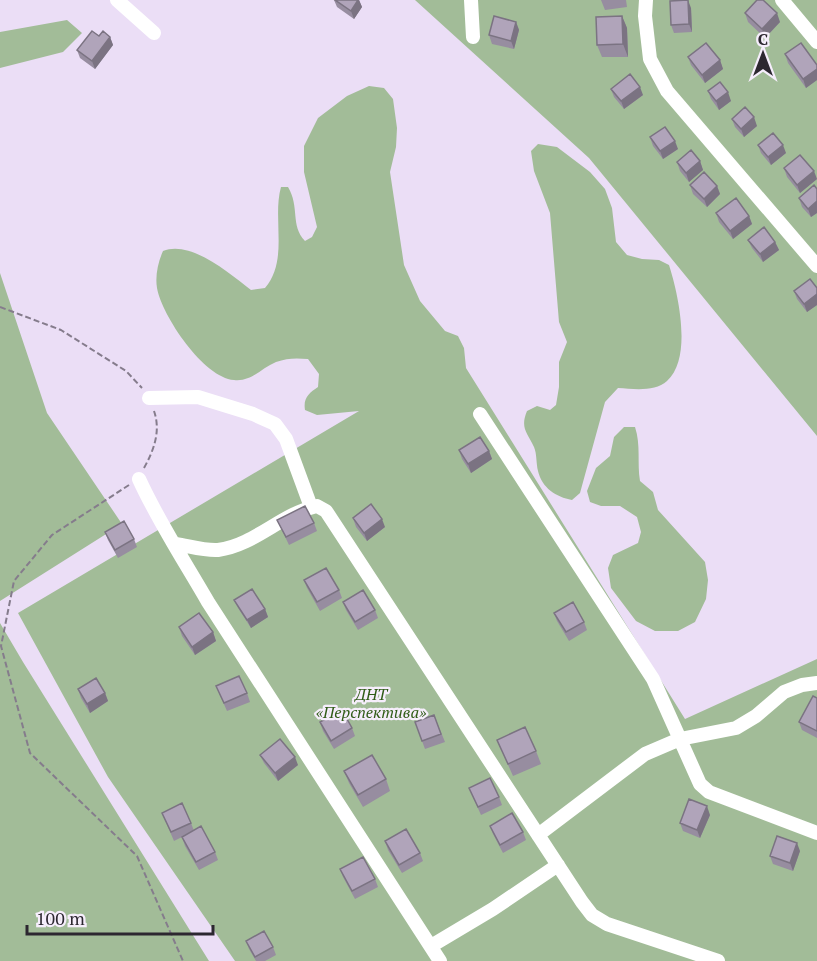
<svg xmlns="http://www.w3.org/2000/svg" width="817" height="961" viewBox="0 0 817 961" font-family="'PT Serif',serif">
<rect width="100%" height="100%" fill="#ebdef6"/>
<path fill="#a2bc98" d="M415 0H817V436L589 158Z
M67 20 82 33 63 52 0 68V32Z
M369 86 384 88 393 99 397 128 396 147 390 172 404 265 420 301 445 331 458 336 464 348 466 368 685 719 817 659V961H235L108 777 18 613 359 411 317 415 305 410C303 398 309 393 318 387L319 374 308 359C296 358 287 358 276 362 261 368 252 382 234 380 204 378 162 316 157 288 155 276 158 262 163 251 191 240 229 273 251 290L265 288C289 260 272 219 281 187H288C300 207 290 225 305 241L312 237 317 227 304 172V146L318 118 347 96Z
M538 144 557 147 590 172 605 189 612 208 616 242 627 255 642 259 659 260 669 265C678 293 693 358 667 381 655 392 634 389 618 388L605 402 580 493 572 500C556 497 542 488 538 471 536 463 537 454 534 447 527 432 520 428 527 411L537 406 550 410 556 405 559 387V362L567 342 559 322 550 213 534 171 531 151Z
M0 273 47 413 122 524 0 601Z
M624 427H635C641 445 637 463 640 481L653 492 658 510 705 562 708 580 706 599 695 622 678 631H655L636 621 611 588 608 568 613 555 638 543 641 532 637 517 620 506H601L590 502 587 491 596 468 610 456 614 437Z
M0 623 23 662 209 961H0Z"/>
<g fill="none" stroke-linecap="round" stroke-linejoin="round">
<path stroke="#857c8c" stroke-width="2" stroke-dasharray="6 3" stroke-linecap="butt" d="M0 307 61 330 126 371 142 388
M144 468C154 450 161 431 154 411
M129 485 52 535 14 581 1 646 30 753 137 856 183 961"/>
<path stroke="#fff" stroke-width="14" d="M117 0 154 33
M471 0 473 37
M646 0 645 16 650 59 667 91 817 266
M782 0 817 42
M149 398 198 397 253 414 275 424 286 439 311 507
M480 414 653 679 700 784 709 792 817 833
M139 479C158 521 185 562 208 602L440 961
M176 544C189 546 205 551 218 550 255 545 281 514 317 506L326 511 582 902 592 915 607 924 718 961
M538 835 645 754 680 739 736 728 756 716 784 692 802 685 817 683
M431 946 493 909 558 865"/>
</g>
<path fill="#978da0" d="M334 0H359L362 7 354 19 337 7Z
M601 0H626L627 7 605 10Z
M691 8 692 32 674 33 671 25Z
M745 13 780 22 765 38 748 22Z
M622 16 627 28 628 57H602L597 45Z
M516 22 519 30 514 49 492 44 489 35Z
M99 36 110 37 113 45 95 69 80 58 77 50Z
M785 54 817 65V80L806 88 788 63Z
M688 57 720 60 723 69 705 83 691 65Z
M611 89 643 95 624 109 614 97Z
M708 91 731 101 719 110 711 99Z
M732 119 757 126 744 137 735 127Z
M650 137 678 149 663 159 653 146Z
M758 145 786 153 771 165 761 153Z
M700 161 703 170 689 182 680 171 677 162Z
M784 168 817 179 800 193 787 177Z
M690 185 717 186 720 194 707 207 693 194Z
M817 189V213L811 217 802 207 799 198Z
M716 213 749 216 752 224 733 239 719 222Z
M748 240 775 242 779 250 763 262 752 248Z
M817 288V305L807 312 797 299 794 291Z
M459 450 489 451 492 459 471 473 462 459Z
M353 518 385 527 367 541 356 527Z
M277 520 314 523 317 531 289 545Z
M105 532 134 539 137 547 118 558 108 540Z
M304 580 339 590 342 598 320 611 307 588Z
M234 600 265 609 268 617 251 628 238 608Z
M343 602 375 610 378 618 358 630 346 610Z
M554 613 584 622 587 630 569 641 557 621Z
M179 627 213 632 216 641 195 655 182 636Z
M216 686 247 693 250 702 227 711Z
M78 689 105 693 108 701 90 713 81 698Z
M817 698V738L802 730 799 722Z
M434 715 445 742 425 749 415 722Z
M320 722 352 728 355 736 334 749 323 731Z
M497 740 536 751 541 764 513 776Z
M260 755 298 765 278 781 264 763Z
M344 771 386 779 390 791 363 807 349 783Z
M469 788 499 797 502 805 481 815Z
M162 813 191 823 194 831 215 852 218 860 199 870 185 846 182 837 184 836 174 841Z
M710 815 700 838 683 831 680 823Z
M490 826 523 832 526 840 503 853 493 834Z
M385 841 420 853 423 861 402 873 388 850Z
M800 851 793 871 773 864 770 856Z
M340 869 375 879 378 887 355 899 343 877Z
M246 941 273 947 276 955 265 961H256L249 949Z"/>
<path fill="#7b7382" d="M358 0H359L362 7 354 19 351 11Z
M688 0 691 8 692 32 689 24Z
M777 13 780 22 765 38 762 29Z
M622 16 627 28 628 57 623 44Z
M516 22 519 30 514 49 511 41Z
M110 37 113 45 95 69 92 61Z
M720 60 723 69 705 83 702 75Z
M817 69V80L806 88 803 79Z
M640 87 643 95 624 109 621 101Z
M728 92 731 101 719 110 716 101Z
M754 117 757 126 744 137 741 129Z
M675 141 678 149 663 159 660 151Z
M783 145 786 153 771 165 768 157Z
M700 161 703 170 689 182 686 173Z
M814 171 817 179 800 193 797 185Z
M717 186 720 194 707 207 704 199Z
M817 201V213L811 217 808 209Z
M749 216 752 224 733 239 730 231Z
M775 242 779 250 763 262 760 254Z
M817 294V305L807 312 804 304Z
M489 451 492 459 471 473 468 464Z
M382 519 385 527 367 541 364 533Z
M265 609 268 617 251 628 247 620Z
M213 632 216 641 195 655 192 647Z
M105 693 108 701 90 713 87 704Z
M295 757 298 765 278 781 275 773Z
M707 806 710 815 700 838 697 830Z
M797 843 800 851 793 871 790 863Z"/>
<path fill="#b0a4ba" stroke="#7b7382" stroke-width="1.5" d="M335 0H358L351 11Z
M688 0 689 24 671 25 670 1Z
M757 0H763L777 13 762 29 745 13Z
M494 16 516 22 511 41 489 35Z
M622 16 623 44 597 45 596 17Z
M92 31 99 36 103 31 110 37 92 61 77 50Z
M706 43 720 60 702 75 688 57Z
M801 43 817 65V69L803 79 785 54Z
M630 74 640 87 621 101 611 89Z
M720 82 728 92 716 101 708 91Z
M745 107 754 117 741 129 732 119Z
M665 127 675 141 660 151 650 137Z
M773 133 783 145 768 157 758 145Z
M691 150 700 161 686 173 677 162Z
M800 155 814 171 797 185 784 168Z
M704 172 717 186 704 199 690 185Z
M814 185 817 189V201L808 209 799 198Z
M736 198 749 216 730 231 716 213Z
M764 227 775 242 760 254 748 240Z
M810 279 817 288V294L804 304 794 291Z
M480 437 489 451 468 464 459 450Z
M371 504 382 519 364 533 353 518Z
M305 506 314 523 286 537 277 520Z
M124 521 134 539 115 550 105 532Z
M326 568 339 590 317 602 304 580Z
M252 589 265 609 247 620 234 600Z
M363 590 375 610 355 622 343 602Z
M573 602 584 622 566 632 554 613Z
M199 613 213 632 192 647 179 627Z
M239 676 247 693 224 703 216 686Z
M96 678 105 693 87 704 78 689Z
M813 696 817 698V731L799 722Z
M342 710 352 728 331 741 320 722Z
M434 715 441 734 422 741 415 722Z
M525 727 536 751 508 764 497 740Z
M280 739 295 757 275 773 260 755Z
M372 755 386 779 358 795 344 771Z
M490 778 499 797 478 807 469 788Z
M689 799 707 806 697 830 680 823Z
M182 803 191 823 171 832 162 813Z
M512 813 523 832 500 845 490 826Z
M201 826 215 852 196 862 182 837Z
M406 829 420 853 399 865 385 841Z
M777 836 797 843 790 863 770 856Z
M363 857 375 879 352 891 340 869Z
M264 931 273 947 255 957 246 941Z"/>
<g text-anchor="middle" stroke-width="4.5" stroke-linejoin="round" paint-order="stroke">
<g font-size="16" font-style="italic" fill="#305c17" stroke="#f6eefc">
<text x="371" y="700">ДНТ<tspan x="371" dy="18">«Перспектива»</tspan></text>
</g>
</g>
<g transform="translate(763 54)" stroke="#f6eefc" stroke-width="4.5" paint-order="stroke">
<path d="M0-4.5L10 22L0 15L-10 22Z" fill="#2c2730"/>
<text y="-9" font-size="16" font-weight="bold" text-anchor="middle" fill="#2c2730">С</text>
</g>
<path d="M27 925v9h186v-9" fill="none" stroke="#2c2730" stroke-width="3"/>
<text x="36" y="925" font-size="18" fill="#2c2730" stroke="#f6eefc" stroke-width="4.5" paint-order="stroke">100 m</text>
</svg>
